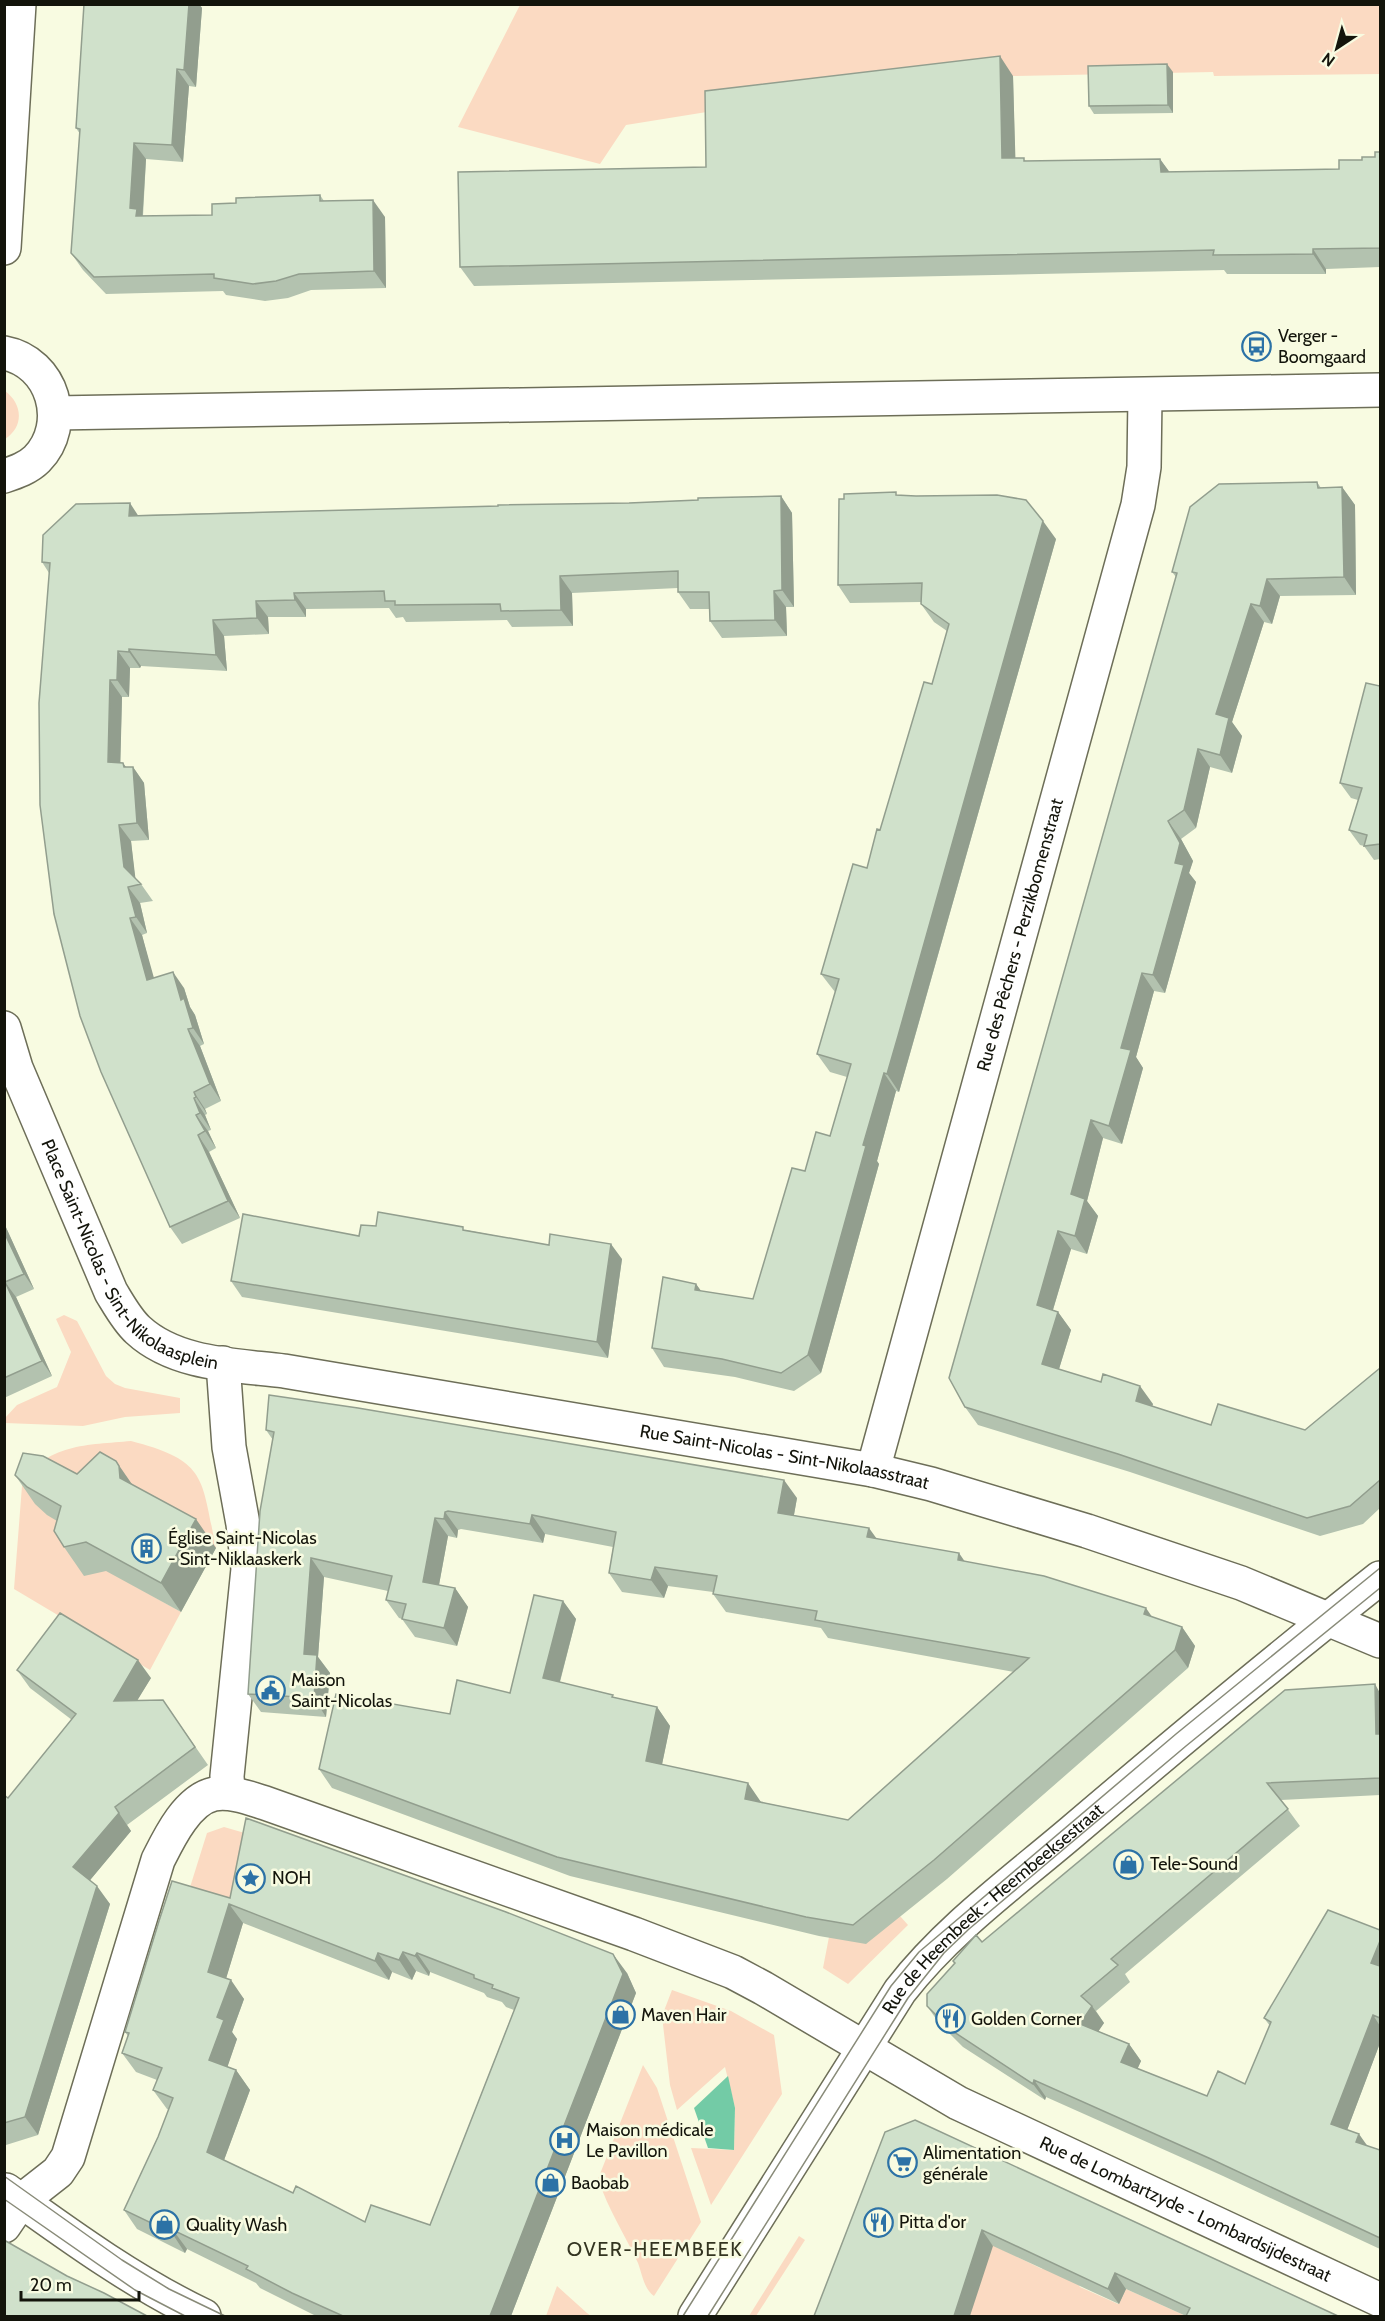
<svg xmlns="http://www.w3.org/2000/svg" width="1385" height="2321" viewBox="0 0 1385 2321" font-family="Cabin,sans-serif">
<rect width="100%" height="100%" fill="#f8fbe1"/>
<path fill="#fbdac2" d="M520 5H1380V74L1214 76 1213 72 1013 76 719 110 626 125 600 164 458 127Z
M5 391C23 404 24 427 5 439Z
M64 1315 77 1321 106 1376 115 1384 125 1388 180 1398V1413L125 1417 83 1426 5 1423V1418L17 1405 57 1387 71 1352 56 1319Z
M131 1441C208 1461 201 1478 216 1548L139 1506 84 1536 74 1560 82 1571 104 1569 181 1612 150 1670 14 1589 22 1486C44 1443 89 1445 131 1441Z
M224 1827 259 1837 242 1917 186 1900 207 1833Z
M900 1916 908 1925 848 1984 823 1968 829 1937Z
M672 1990 731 2011 774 2035 782 2094 711 2205 691 2148 734 2150 735 2108 725 2067 677 2110 670 2085 662 2016Z
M643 2065 657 2088 701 2222 654 2296C644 2289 642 2274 638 2263 624 2233 609 2211 598 2179Z
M959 2228 1042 2269 1053 2246 1080 2287 1118 2304 1126 2289 1186 2316H970Z
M799 2236 805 2240 756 2316H749Z
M557 2286 587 2313 591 2316H546Z"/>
<path fill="#73cba6" d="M728 2076 735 2108 734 2150 708 2148 694 2108Z"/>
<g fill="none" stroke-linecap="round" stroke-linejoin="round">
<defs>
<g id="minor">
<path d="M4 248 19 4"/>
<path d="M4 353C53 362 71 424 37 459 28 468 16 472 4 476"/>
<path d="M55 413 1380 390"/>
<path id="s1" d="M4 1028 16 1068 111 1292C119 1305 127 1320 138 1330 176 1365 236 1365 284 1371L873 1470 931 1484 1087 1531 1241 1583 1380 1641"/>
<path d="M223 1363 229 1447 243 1524 248 1569 227 1776 228 1793"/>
<path id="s2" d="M873 1470 1138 505 1144 467 1145 396"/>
<path d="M6 2190C70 2236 133 2282 204 2316"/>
<path id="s3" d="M4 2226 21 2201 58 2172 68 2157 158 1860C169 1838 187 1800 214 1794 231 1791 249 1798 265 1803L634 1934 733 1972 763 1988 958 2103 1380 2300"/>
<path id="s4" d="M695 2316 900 1991C948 1929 1013 1882 1073 1831 1174 1745 1276 1660 1380 1578"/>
</g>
</defs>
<use href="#minor" stroke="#6d6e58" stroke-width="36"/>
<use href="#minor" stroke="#fff" stroke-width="33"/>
<path stroke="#898b79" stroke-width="1.5" d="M4 2176 122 2260 169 2289 225 2316
M4 2199 135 2290 185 2316
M683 2316 891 1986 919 1952 1176 1734 1380 1568
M708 2316 908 1998 944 1953 969 1929 1186 1746 1380 1588"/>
</g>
<path fill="#b3c2af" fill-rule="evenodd" d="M84 4H199L202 8 196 87 189 86 183 162 146 159 143 216 212 215 236 203 320 195 324 201 385 217 386 288 311 290 288 298 265 301 226 295 223 291 106 294 83 270 71 253 80 134 76 128Z
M1173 72V113L1094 114 1089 106Z
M1013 76 1015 158 1027 161 1160 159 1169 172 1339 169 1362 160 1375 157 1380 152V267L1326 269V274H1227L1224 270 474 286 460 267 706 167Z
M1317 482 1321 488 1342 487 1355 505 1356 595 1280 596 1272 624 1264 622 1232 722 1242 736 1232 773 1210 767 1196 828 1181 839 1193 861 1189 873 1196 882 1165 993 1154 991 1136 1057 1143 1068 1122 1144 1103 1138 1087 1201 1098 1216 1087 1254 1071 1249 1053 1310 1058 1312 1071 1330 1059 1369 1153 1404 1152 1406 1211 1425 1305 1430 1380 1368V1508L1363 1524 1320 1536 1130 1472 978 1425 965 1407 1176 577 1172 572Z
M898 495 1056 539 910 1054 899 1092 896 1091 877 1161 879 1164 821 1373 794 1391 735 1377 664 1367 652 1348 696 1284 701 1291 753 1299 805 1171 830 1136 847 1077 830 1072 817 1054 835 992 821 974 867 868 932 684 947 631 934 622 921 604V602L850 603 838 585Z
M781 496 792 513 794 607H786L787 636 722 638 710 621 709 609H690L678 592V588L572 593 573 626 512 627 507 620 406 622 403 617 396 618 389 608 306 609V617H268L269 634 224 636 227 671 141 666 140 668H130L129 697H122L120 763 126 767H133L144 783 149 840 131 841 135 879 141 884 153 901 140 903 147 933 142 935 153 978 184 988 190 1007 195 1015 204 1044 200 1046 221 1101 205 1109 207 1114 205 1115 211 1130 208 1131 216 1148 209 1152 240 1218 182 1244 170 1227 49 573 42 562 138 515 629 503Z
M1379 686H1380V859L1374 860 1364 846 1360 845 1349 830 1358 800 1351 798 1340 783Z
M4 1223 34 1289 16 1297 52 1376 4 1398Z
M466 1230 622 1259 608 1358 242 1297 231 1281 359 1236Z
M266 1430 797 1498 794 1515 877 1539 965 1562 1152 1617 1182 1627 1195 1646 1188 1668 947 1879 866 1944 819 1936 570 1876 332 1788 319 1769 450 1714 510 1693 563 1601 576 1619 560 1682 615 1698 657 1707 670 1726 662 1764 761 1802 848 1820 1014 1672 828 1638 821 1628 726 1612 713 1594V1592L668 1586 664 1598 622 1592 609 1573 613 1547 545 1534 543 1543 461 1529 458 1530 457 1538 448 1536 439 1585 455 1588 468 1607 457 1646 415 1637 402 1619 399 1618 386 1600 388 1591 324 1577 318 1657 330 1673 326 1717 261 1712 248 1694 273 1440Z
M77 1474 132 1485 216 1548 181 1612 106 1571 84 1576 64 1547 57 1521 47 1515 35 1504 15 1475Z
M17 1670 151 1678 137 1700H163L208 1765 127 1825 131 1831 90 1880 110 1904 38 2135 6 2145 4 2144V1795L8 1798 72 1720 30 1688Z
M1380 1693V1795L1281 1800 1300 1826 1125 1974 1130 1982 1096 2011 1104 2023 1098 2031 1129 2044 1141 2061 1137 2069 1207 2096 1245 2084 1270 2026 1264 2018 1380 1930V2043L1347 2130 1367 2146 1380 2150V2249L1223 2176 1046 2097 1045 2100 963 2047 939 2023 927 2006 954 1963 953 1961 982 1942Z
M230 1898 627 1973 636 1993 511 2316H316L260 2288 256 2283 187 2249 185 2253 137 2229 124 2210 158 2137 169 2110 167 2109 153 2090 157 2080 136 2072 122 2053 128 2036 125 2032ZM243 1923 389 1980 392 1972 412 1980 416 1971 429 1976 430 1972 484 1993 487 1997 502 2002 506 2007 514 2010 430 2225 365 2222 293 2193 224 2160 250 2090 236 2070 227 2067 237 2039 232 2032 244 1999 226 1978Z
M885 2132 1338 2316H1186L1126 2289 1119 2304 993 2246Z"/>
<path fill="#929e8e" d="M189 4H199L202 8 196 87 184 70Z
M1000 56 1013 76 1016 178 1002 158Z
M1167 64 1173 72V113L1168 105Z
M177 69 189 86 183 162 172 145Z
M134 143 146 159 142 224 130 208Z
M1160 159 1174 178 1161 172Z
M373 200 385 217 386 288 374 271Z
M1313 249 1326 269V274L1313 254Z
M1342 487 1355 505 1356 595 1344 577Z
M781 496 792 513 794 607 782 590Z
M130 503 141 520 129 516Z
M1043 521 1056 539 899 1092 887 1074Z
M560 576 572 593 573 626 561 610Z
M1267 579 1280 596 1272 624 1260 606Z
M774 591 786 607 787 636 775 620Z
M294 593 306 609V617L295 600Z
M256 601 268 617 269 634 257 618Z
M1251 604 1264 622 1232 722 1242 736 1232 773 1220 755 1216 714Z
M213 620 224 636 227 671 216 655Z
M129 649 141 666 140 668 129 652Z
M118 651 130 668 129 697 117 680Z
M110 680 122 697 120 779 108 762Z
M1198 749 1210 767 1196 828 1184 810Z
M123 763 134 778 133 767 144 783 149 840 137 823 124 767Z
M1168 821 1181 839 1193 861 1189 873 1196 882 1165 993 1153 975Z
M119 825 131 841 136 883 124 867Z
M128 887 140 903 147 933 136 917Z
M130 918 142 935 159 996 147 980Z
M173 972 184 988 190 1007 195 1015 204 1044 193 1028 181 1000Z
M1142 973 1154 991 1136 1057 1143 1068 1122 1144 1109 1126 1121 1048Z
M188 1029 200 1046 221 1101 210 1084Z
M884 1073 896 1091 877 1161 879 1164 821 1373 808 1355 863 1145Z
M194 1092 205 1109 207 1114 196 1097Z
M194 1098 205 1115 211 1130 200 1113Z
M196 1115 208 1131 216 1148 205 1131Z
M1091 1120 1103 1138 1087 1201 1098 1216 1087 1254 1075 1236 1071 1194Z
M198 1135 209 1152 240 1218 228 1201Z
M4 1223 34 1289 24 1274 4 1232Z
M1058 1231 1071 1249 1049 1323 1037 1305Z
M611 1244 622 1259 608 1358 597 1342Z
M5 1282 16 1297 52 1376 42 1361Z
M696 1284 709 1302 695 1290Z
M1058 1312 1071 1330 1055 1382 1042 1364Z
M1140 1386 1153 1404 1148 1418 1136 1401Z
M116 1461 136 1490 120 1478Z
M784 1480 797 1498 791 1531 778 1513Z
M445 1512 458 1530 457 1538 444 1519Z
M532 1515 545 1534 543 1543 530 1524Z
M435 1518 448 1536 436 1601 423 1582Z
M196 1519 216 1548 181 1612 161 1583Z
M869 1528 882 1546 867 1537Z
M959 1553 972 1572 958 1560Z
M311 1558 324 1577 318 1657 330 1673 326 1717 314 1698 304 1654Z
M655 1567 668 1586 664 1598 651 1580Z
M455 1588 468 1607 457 1646 444 1628Z
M563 1601 576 1619 556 1696 543 1678Z
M1146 1608 1159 1627 1144 1614Z
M1182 1627 1195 1646 1188 1668 1175 1650Z
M138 1660 151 1678 126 1719 114 1701Z
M1375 1684 1380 1693V1741L1376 1734Z
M657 1707 670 1726 659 1779 646 1761Z
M748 1783 761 1802 745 1799Z
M115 1807 131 1831 86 1885 73 1867Z
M97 1886 110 1904 38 2135 25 2117Z
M229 1904 243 1923 222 1992 208 1972Z
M1380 1941V1976L1371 1963Z
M403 1952 416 1971 412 1980 399 1960Z
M378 1953 392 1972 389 1980 375 1961Z
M417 1953 430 1972 429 1976 415 1956Z
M613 1954 627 1973 636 1993 511 2316H490Z
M231 1980 244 1999 232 2032 237 2039 223 2080 209 2060 217 2017Z
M1092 2006 1104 2023 1092 2041 1080 2024Z
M1373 2015 1380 2026V2043L1343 2141 1331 2124Z
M1129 2044 1141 2061 1133 2079 1121 2062Z
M236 2070 250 2090 220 2171 207 2152Z
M1034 2080 1046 2097 1045 2100 1033 2084Z
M1359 2134 1371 2151 1356 2142Z
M173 2230 187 2249 185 2253 172 2233Z
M982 2230 993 2246 970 2316H954Z
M1115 2273 1126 2289 1119 2304 1108 2289Z"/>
<path fill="#d0e1cb" stroke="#929e8e" stroke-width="1.5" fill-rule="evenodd" d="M84 4H189L184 70 177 69 172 145 134 143 130 208 137 209 136 216 212 215V204L236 203V198L320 195V201L373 200 374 271 299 274 276 281 253 284 214 278V274L94 277 71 253 80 129 76 128Z
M1000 56 1002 158H1024V161L1160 159 1161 172 1339 169V160H1362V157H1375V152H1380V248L1313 249V254L1213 255 1214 250 460 267 458 172 706 167 705 91Z
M1167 64 1168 105 1089 106 1088 66Z
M1317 482 1318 488 1342 487 1344 577 1267 579 1260 606 1251 604 1216 714 1229 718 1220 755 1198 749 1184 810 1168 821 1180 843 1175 863 1184 865 1153 975 1142 973 1121 1048 1131 1050 1109 1126 1091 1120 1071 1194 1085 1199 1075 1236 1058 1231 1037 1305 1058 1312 1042 1364 1101 1382 1103 1374 1140 1386 1136 1401 1211 1425 1218 1404 1305 1430 1380 1368V1480L1350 1506 1307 1518 1118 1454 965 1407 949 1378 1177 573 1172 572 1190 507 1219 484Z
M896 492V495L916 496 997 495 1026 500 1043 521 898 1036 887 1074 884 1073 863 1145 866 1146 808 1355 781 1373 722 1359 652 1348 663 1277 696 1284 695 1290 753 1299 792 1168 805 1171 816 1132 830 1136 851 1064 817 1054 839 979 821 974 853 864 867 868 877 829 880 830 924 682 932 684 949 624 921 604 922 583 838 585 839 499H844V494Z
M781 496 782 590 774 591 775 620 710 621 709 592H678V571L560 576 561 610 501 611 500 604 395 605V601H385L384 591 294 593 295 600 256 601 257 618 213 620 216 655 129 649V652L118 651 117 680H110L108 762 123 763 124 767H133L137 823 119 825 124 867 141 884 128 887 136 917 130 918 147 980 173 972 181 1000 184 998 193 1028 188 1029 210 1084 194 1092 196 1097 194 1098 200 1113 196 1115 205 1131 198 1135 228 1201 170 1227 101 1072 80 1016 54 914 40 805 39 703 50 563 42 562 43 535 76 504 130 503 129 516 498 506V505L629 503 698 500V498Z
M1366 683 1380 686V844L1364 846 1367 835 1349 830 1362 788 1340 783Z
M378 1212 463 1227V1230L549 1245 550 1234 611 1244 597 1342 231 1281 243 1214 359 1236 361 1225 376 1226Z
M4 1232 24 1274 5 1282 42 1361 4 1378Z
M269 1395 358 1408 784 1480 778 1513 869 1528 867 1537 959 1553 958 1560 1044 1576 1146 1608 1144 1614 1182 1627 1175 1650 934 1860 853 1925 806 1917 557 1857 319 1769 336 1694 450 1714 457 1680 510 1693 534 1595 563 1601 543 1678 613 1695 612 1697 657 1707 646 1761 748 1783 745 1799 848 1820 1029 1658 815 1620 817 1611 713 1594 717 1576 655 1567 651 1580 609 1573 616 1532 532 1515 530 1524 448 1511 445 1512 444 1519 435 1518 423 1582 455 1588 444 1628 402 1619 406 1604 386 1600 392 1576 311 1558 304 1654 317 1655 314 1698 248 1694 260 1511 274 1432 266 1430Z
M100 1452 116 1461 119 1466 120 1478 196 1519 161 1583 86 1542 64 1547 54 1531 61 1506 27 1487 15 1475 23 1453 43 1456 77 1474Z
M60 1613 138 1660 114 1701 163 1700 195 1747 115 1807 119 1813 73 1867 97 1886 25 2117 4 2123V1795L8 1798 76 1714 17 1670Z
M1375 1684 1376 1734H1380V1778L1267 1783 1288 1809 1111 1959 1118 1965 1081 1996 1092 2006 1080 2024 1129 2044 1121 2062 1207 2096 1218 2071 1245 2084 1271 2022 1264 2018 1328 1910 1380 1930V1941L1371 1963 1380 1966V2018L1373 2015 1331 2124 1359 2134 1356 2142 1380 2150V2238L1211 2159 1034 2080 1033 2084 951 2030 927 2006V1994L955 1963 953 1961 976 1935 982 1942 1285 1690Z
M246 1818 506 1912 613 1954 623 1974 490 2316H343L292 2293 246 2269 248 2266 173 2230 172 2233 124 2210 158 2137 173 2098 153 2090 162 2068 122 2053 129 2033 125 2032 159 1921 172 1881 230 1898ZM229 1904 375 1961 378 1953 399 1960 403 1952 415 1956 417 1953 474 1975V1978L493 1985 492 1988 519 1998 430 2225 371 2205 365 2222 296 2186 293 2193 207 2152 236 2070 209 2060 224 2020 217 2017 231 1980 208 1972Z
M915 2120 1338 2316H1186L1190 2308 1115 2273 1108 2289 982 2230 954 2316H814L885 2132Z
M4 2240 67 2276 104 2293 147 2316H4Z"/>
<defs>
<symbol id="bus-ring" viewBox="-11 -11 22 22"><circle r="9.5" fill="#f8fbe1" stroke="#2c72a6" stroke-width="1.5"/><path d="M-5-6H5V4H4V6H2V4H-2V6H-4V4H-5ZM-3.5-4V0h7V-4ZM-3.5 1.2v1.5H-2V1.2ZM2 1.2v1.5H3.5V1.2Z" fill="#2c72a6"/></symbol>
<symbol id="building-ring" viewBox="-11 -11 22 22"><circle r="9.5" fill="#f8fbe1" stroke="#2c72a6" stroke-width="1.5"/><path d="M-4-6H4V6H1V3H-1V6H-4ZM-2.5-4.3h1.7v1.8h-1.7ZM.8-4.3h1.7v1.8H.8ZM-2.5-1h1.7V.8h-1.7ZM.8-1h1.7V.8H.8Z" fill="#2c72a6"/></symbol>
<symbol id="civic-ring" viewBox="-11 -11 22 22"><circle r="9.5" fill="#f8fbe1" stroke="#2c72a6" stroke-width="1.5"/><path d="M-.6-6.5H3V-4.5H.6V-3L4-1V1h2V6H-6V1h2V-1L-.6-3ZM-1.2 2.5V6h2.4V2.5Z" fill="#2c72a6"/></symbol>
<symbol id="shop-ring" viewBox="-11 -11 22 22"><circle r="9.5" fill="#f8fbe1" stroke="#2c72a6" stroke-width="1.5"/><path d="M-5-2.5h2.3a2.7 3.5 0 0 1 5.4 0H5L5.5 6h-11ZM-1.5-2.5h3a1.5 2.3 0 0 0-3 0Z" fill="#2c72a6"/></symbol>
<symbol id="sight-ring" viewBox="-11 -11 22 22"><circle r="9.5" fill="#f8fbe1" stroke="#2c72a6" stroke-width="1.5"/><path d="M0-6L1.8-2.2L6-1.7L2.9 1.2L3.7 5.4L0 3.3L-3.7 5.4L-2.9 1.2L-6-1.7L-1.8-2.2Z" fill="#2c72a6"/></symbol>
<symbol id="restaurant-ring" viewBox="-11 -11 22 22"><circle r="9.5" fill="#f8fbe1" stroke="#2c72a6" stroke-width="1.5"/><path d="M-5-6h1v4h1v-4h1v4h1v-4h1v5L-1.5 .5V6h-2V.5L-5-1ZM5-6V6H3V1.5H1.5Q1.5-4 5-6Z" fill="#2c72a6"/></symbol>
<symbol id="hospital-ring" viewBox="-11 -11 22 22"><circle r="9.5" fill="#f8fbe1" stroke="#2c72a6" stroke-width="1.5"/><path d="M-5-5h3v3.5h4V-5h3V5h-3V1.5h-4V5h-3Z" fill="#2c72a6"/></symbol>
<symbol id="supermarket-ring" viewBox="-11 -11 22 22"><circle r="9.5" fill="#f8fbe1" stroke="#2c72a6" stroke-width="1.5"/><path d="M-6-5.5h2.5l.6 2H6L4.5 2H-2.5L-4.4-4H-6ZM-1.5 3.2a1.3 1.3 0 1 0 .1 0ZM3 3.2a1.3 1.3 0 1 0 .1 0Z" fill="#2c72a6"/></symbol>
</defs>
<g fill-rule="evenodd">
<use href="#bus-ring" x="1240" y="330" width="33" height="33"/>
<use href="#building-ring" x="130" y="1532" width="33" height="33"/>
<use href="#civic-ring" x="254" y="1674" width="33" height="33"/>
<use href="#shop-ring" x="1112" y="1848" width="33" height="33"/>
<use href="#sight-ring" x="234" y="1862" width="33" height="33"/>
<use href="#shop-ring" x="604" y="1998" width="33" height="33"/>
<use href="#restaurant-ring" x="934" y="2002" width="33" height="33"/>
<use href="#hospital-ring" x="548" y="2124" width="33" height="33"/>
<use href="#supermarket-ring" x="886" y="2146" width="33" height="33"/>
<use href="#shop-ring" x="534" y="2166" width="33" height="33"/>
<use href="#restaurant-ring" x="862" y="2206" width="33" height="33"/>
<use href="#shop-ring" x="148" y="2208" width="33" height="33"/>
</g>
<g text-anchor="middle" stroke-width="5" stroke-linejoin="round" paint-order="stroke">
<g font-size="18" fill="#13140b" stroke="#f8fbe1" text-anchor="start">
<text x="1278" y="342">Verger -<tspan x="1278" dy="21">Boomgaard</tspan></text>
<text x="168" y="1544">Église Saint-Nicolas<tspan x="168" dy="21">- Sint-Niklaaskerk</tspan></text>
<text x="291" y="1686">Maison<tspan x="291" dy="21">Saint-Nicolas</tspan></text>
<text x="1150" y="1870">Tele-Sound</text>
<text x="272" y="1884">NOH</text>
<text x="641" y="2021">Maven Hair</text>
<text x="971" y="2025">Golden Corner</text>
<text x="586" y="2136">Maison médicale<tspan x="586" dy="21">Le Pavillon</tspan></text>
<text x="923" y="2159">Alimentation<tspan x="923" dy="21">générale</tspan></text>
<text x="571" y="2189">Baobab</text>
<text x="899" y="2228">Pitta d'or</text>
<text x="186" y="2231">Quality Wash</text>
</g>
<g font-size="18" fill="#13140b" stroke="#f8fbe1">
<text dy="6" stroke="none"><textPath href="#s2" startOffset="555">Rue des Pêchers - Perzikbomenstraat</textPath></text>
<text dy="6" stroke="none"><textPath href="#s1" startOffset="270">Place Saint-Nicolas - Sint-Nikolaasplein</textPath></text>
<text dy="6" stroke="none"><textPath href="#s1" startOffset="994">Rue Saint-Nicolas - Sint-Nikolaasstraat</textPath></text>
<text dy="6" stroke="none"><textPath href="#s4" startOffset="508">Rue de Heembeek - Heembeeksestraat</textPath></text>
<text dy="6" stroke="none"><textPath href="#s3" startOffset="1556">Rue de Lombartzyde - Lombardsijdestraat</textPath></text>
</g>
<g font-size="20" letter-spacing="1.5" fill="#333420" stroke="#f8fbe1">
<text x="655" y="2256">OVER-HEEMBEEK</text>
</g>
</g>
<rect width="1385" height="2321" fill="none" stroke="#13140b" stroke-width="12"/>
<g transform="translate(1337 48) rotate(216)" stroke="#f8fbe1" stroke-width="4.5" paint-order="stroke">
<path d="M0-4.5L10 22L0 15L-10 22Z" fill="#13140b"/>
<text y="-9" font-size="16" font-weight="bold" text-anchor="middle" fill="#13140b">N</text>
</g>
<path d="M21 2291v9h118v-9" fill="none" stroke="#13140b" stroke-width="3"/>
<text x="30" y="2291" font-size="18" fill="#13140b" stroke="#f8fbe1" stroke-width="4.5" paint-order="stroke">20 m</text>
</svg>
